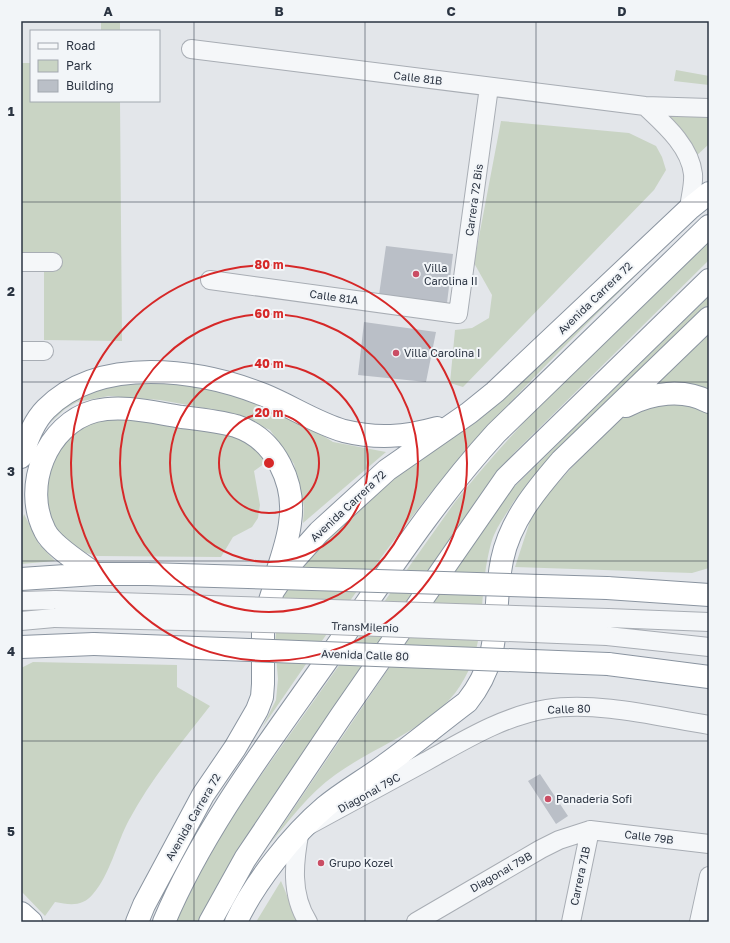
<svg xmlns="http://www.w3.org/2000/svg" width="730" height="943" viewBox="0 0 730 943" font-family="'Golos Text',sans-serif">
<rect width="100%" height="100%" fill="#e3e6ea"/>
<path fill="#c9d4c4" d="M101 21H120V31H101Z
M21 63H31V101H120L122 341 44 340V253L21 252Z
M676 70 709 76V85L674 81Z
M659 113 709 116V144L693 159Z
M501 121 629 133 656 146 662 157 666 170 654 190 463 387 450 383 455 330 472 328 489 318 492 295 474 263Z
M709 236V260L515 452 481 494 440 556 344 692 250 833 198 922H175L215 844 247 795 455 502C532 406 622 322 709 236Z
M660 251C585 327 506 401 438 484 374 562 319 646 262 728L276 700 278 679 275 643 279 600 300 564 392 478 473 424 513 390Z
M709 296V303L707 306 514 501C508 512 499 523 494 535 490 544 488 557 486 567 479 611 486 646 460 686 434 727 373 747 335 775 309 793 289 821 269 845L506 495Z
M709 332V393L654 386Z
M130 379 212 386 296 419 333 442 386 452 303 523 304 507 294 464 270 430 232 413 160 400 109 396 77 402 65 409 50 423C73 395 96 388 130 379Z
M648 405H685L709 413V568L692 573 515 567 534 509 604 432 625 415Z
M124 417 240 436 268 461 254 471 260 505 258 518 252 527 233 537 221 557 97 556 83 552 68 545 49 523 46 492 51 465 71 433 88 421Z
M24 514 39 544 55 561 21 564V525Z
M33 662 177 665V687L210 706C181 743 151 779 129 820 117 842 110 875 93 894 82 907 70 905 55 902L45 916 21 891V668Z
M281 881 298 922H256Z"/>
<path fill="#babfc7" d="M386 246 453 254 447 303 379 295Z
M364 322 436 332 426 382 358 375Z
M540 774 568 816 556 824 528 781Z"/>
<g fill="none" stroke-linecap="round" stroke-linejoin="round">
<defs>
<path id="minor" d="M191 49 645 106 709 108
M645 106C664 124 690 146 693 174 694 185 690 198 689 209
M21 262H53
M210 280 458 314 489 87
M21 351H44
M21 601 56 600
M608 618 709 622
M21 621 54 618
M607 636 709 647
M308 922C290 894 294 861 300 830 342 807 383 785 425 762 463 741 503 716 547 709 597 701 659 717 709 725
M416 922 541 849 559 840 590 830 709 844
M571 922 590 830
M699 922 709 876"/>
<path id="highway" d="M626 406C651 393 683 388 709 402
M21 457C27 441 33 422 46 409 100 355 199 369 264 395 291 406 316 423 344 431 377 439 405 437 437 428
M95 574C82 564 52 546 45 531 22 487 46 424 95 411 123 404 155 413 182 417 199 419 219 421 236 426 276 439 296 484 290 523 288 541 281 559 276 576
M21 579 95 574H147
M607 588 709 595
M21 647 94 644
M608 664 709 677
M21 913 31 922
M137 922 144 905 203 795 235 748 257 710 262 697 263 684V632L266 613 273 591 294 560 319 532 387 470 469 413 495 392 689 209 709 193
M164 922C204 827 271 740 330 656 383 580 433 502 496 433L709 226
M210 922 245 859 341 716 506 478 709 280
M236 922C254 883 292 835 325 807 344 791 365 780 385 765 413 745 439 723 467 702 505 655 491 614 502 560 510 521 536 490 561 461L709 318"/>
</defs>
<use href="#minor" stroke="#a8adb4" stroke-width="20"/>
<use href="#highway" stroke="#8a94a0" stroke-width="24"/>
<use href="#minor" stroke="#f5f7f9" stroke-width="18"/>
<use href="#highway" stroke="#fff" stroke-width="22"/>
<defs>
<path id="minor-bridge" d="M56 600 608 618
M54 618 305 624 607 636"/>
<path id="highway-bridge" d="M147 574 607 588
M94 644 608 664"/>
</defs>
<use href="#minor-bridge" stroke="#a8adb4" stroke-width="20" stroke-linecap="butt"/>
<use href="#highway-bridge" stroke="#8a94a0" stroke-width="24" stroke-linecap="butt"/>
<use href="#minor-bridge" stroke="#f5f7f9" stroke-width="18"/>
<use href="#highway-bridge" stroke="#fff" stroke-width="22"/>
</g>
<path fill="none" stroke="#2b3442" stroke-width="1" stroke-opacity="0.55" d="M194 21V922M365 21V922M536 21V922M21 202H709M21 382H709M21 561H709M21 741H709"/>
<g fill="none" stroke="#d62828" stroke-width="2">
<circle cx="269" cy="463" r="50"/>
<circle cx="269" cy="463" r="99"/>
<circle cx="269" cy="463" r="149"/>
<circle cx="269" cy="463" r="198"/>
</g>
<g fill="#ca4d64" stroke="#f2f5f8" stroke-width="1.5">
<circle cx="416" cy="274" r="4"/>
<circle cx="396" cy="353" r="4"/>
<circle cx="548" cy="799" r="4"/>
<circle cx="321" cy="863" r="4"/>
</g>
<g text-anchor="middle" stroke-width="4" stroke-linejoin="round" paint-order="stroke">
<g font-size="11" fill="#2b3442" stroke="#f2f5f8">
<text transform="translate(418 78) rotate(7)" y="4">Calle 81B</text>
<text transform="translate(474 200) rotate(-82)" y="4">Carrera 72 Bis</text>
<text transform="translate(334 297) rotate(8)" y="4">Calle 81A</text>
<text transform="translate(595 298) rotate(-44)" y="4">Avenida Carrera 72</text>
<text transform="translate(348 506) rotate(-43)" y="4">Avenida Carrera 72</text>
<text transform="translate(365 627) rotate(2)" y="4">TransMilenio</text>
<text transform="translate(365 655) rotate(2)" y="4">Avenida Calle 80</text>
<text transform="translate(569 709) rotate(-2)" y="4">Calle 80</text>
<text transform="translate(369 793) rotate(-29)" y="4">Diagonal 79C</text>
<text transform="translate(193 817) rotate(-60)" y="4">Avenida Carrera 72</text>
<text transform="translate(649 837) rotate(7)" y="4">Calle 79B</text>
<text transform="translate(501 872) rotate(-30)" y="4">Diagonal 79B</text>
<text transform="translate(580 876) rotate(-78)" y="4">Carrera 71B</text>
</g>
<g font-size="11" fill="#2b3442" stroke="#f2f5f8" text-anchor="start">
<text x="424" y="272">Villa<tspan x="424" dy="13">Carolina II</tspan></text>
<text x="404" y="357">Villa Carolina I</text>
<text x="556" y="803">Panaderia Sofi</text>
<text x="329" y="867">Grupo Kozel</text>
</g>
</g>
<circle cx="269" cy="463" r="6" fill="#d62828" stroke="#f2f5f8" stroke-width="2"/>
<g font-size="12" text-anchor="middle" font-weight="bold" fill="#d62828" stroke="#f2f5f8" stroke-width="4" stroke-linejoin="round" paint-order="stroke">
<text x="269" y="269">80 m</text>
<text x="269" y="318">60 m</text>
<text x="269" y="368">40 m</text>
<text x="269" y="417">20 m</text>
</g>
<rect width="730" height="943" fill="none" stroke="#f2f5f8" stroke-width="44"/>
<rect x="30" y="30" width="130" height="72" fill="#f2f5f8" stroke="#a2a8af"/>
<rect x="38" y="43" width="20" height="6" fill="#f5f7f9" stroke="#a2a8af"/>
<text x="66" y="50" font-size="12" fill="#2b3442">Road</text>
<rect x="38" y="60" width="20" height="12" fill="#c9d4c4" stroke="#a2a8af"/>
<text x="66" y="70" font-size="12" fill="#2b3442">Park</text>
<rect x="38" y="80" width="20" height="12" fill="#babfc7" stroke="#a2a8af"/>
<text x="66" y="90" font-size="12" fill="#2b3442">Building</text>
<rect x="22" y="22" width="686" height="899" fill="none" stroke="#2b3442" stroke-width="1.5"/>
<g font-size="13" text-anchor="middle" font-weight="bold" fill="#2b3442">
<text x="108" y="16">A</text>
<text x="279" y="16">B</text>
<text x="451" y="16">C</text>
<text x="622" y="16">D</text>
<text x="11" y="116">1</text>
<text x="11" y="296">2</text>
<text x="11" y="476">3</text>
<text x="11" y="656">4</text>
<text x="11" y="836">5</text>
</g>
</svg>
